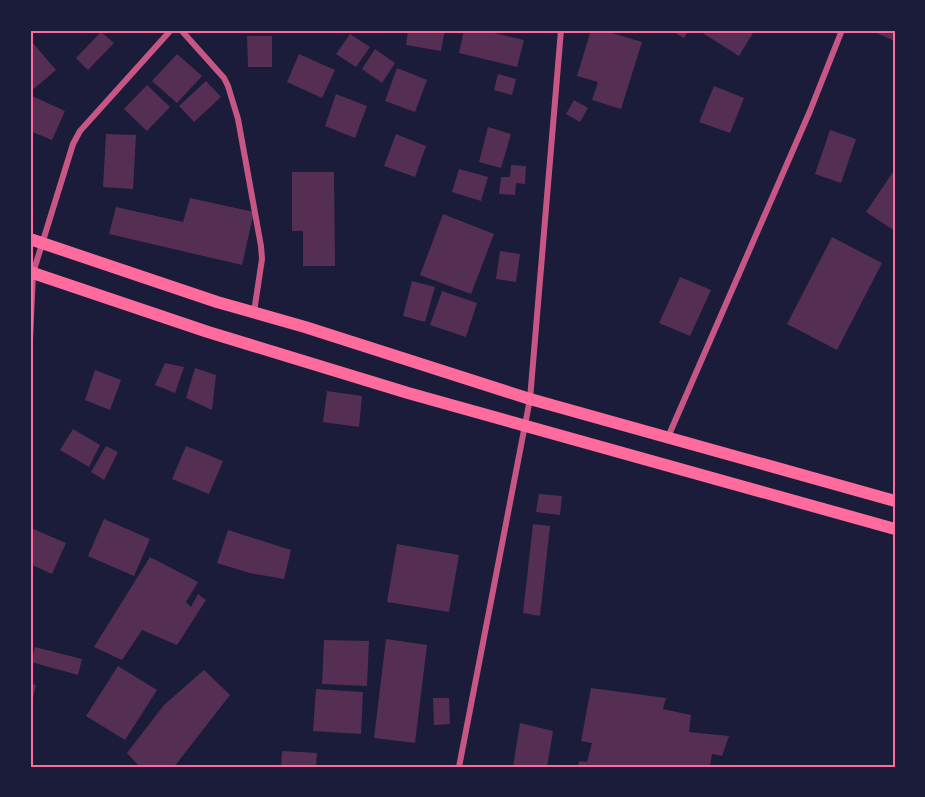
<svg xmlns="http://www.w3.org/2000/svg" width="925" height="797" viewBox="0 0 925 797" font-family="Rubik,sans-serif">
<rect width="100%" height="100%" fill="#1b1b3a"/>
<path fill="#542f53" d="M408 30H445L441 51 406 45Z
M464 30H481L524 40 517 67 459 53Z
M591 30H602L642 42 621 109 592 100 598 82 577 76Z
M670 30H689L684 38Z
M698 30H748L753 33 739 56Z
M869 30H895V41Z
M101 32 114 43 88 70 76 58Z
M350 34 370 47 356 67 336 54Z
M247 36H272V67H248Z
M32 42 56 70 30 92V43Z
M375 49 395 63 382 83 362 69Z
M177 54 202 76 177 103 152 81Z
M299 54 335 70 322 98 287 82Z
M397 68 427 80 415 112 385 101Z
M498 74 516 79 512 95 494 90Z
M206 81 221 97 194 122 179 106Z
M147 85 170 107 147 131 124 109Z
M714 86 744 98 730 133 699 122Z
M336 94 367 106 355 138 325 126Z
M30 95 65 111 52 140 30 131Z
M574 100 588 108 580 122 566 114Z
M488 127 511 134 501 168 479 162Z
M830 130 856 139 841 183 815 174Z
M106 134 136 135 133 189 103 187Z
M396 134 426 146 415 177 384 166Z
M511 165 526 166 525 184 516 183 515 195 499 194 501 177H510Z
M459 169 488 177 481 201 452 192Z
M895 169V231L866 212Z
M292 172H334L335 266H303V231H292Z
M190 198 254 212 242 265 109 234 116 207 183 222Z
M443 214 494 234 471 294 420 275Z
M832 237 882 263 837 350 787 324Z
M500 251 520 254 516 282 496 279Z
M680 277 711 290 690 336 659 323Z
M412 281 435 287 425 322 403 316Z
M442 291 477 303 466 337 430 325Z
M165 363 184 367 175 393 155 385Z
M195 368 216 375 212 410 186 398Z
M95 370 121 380 110 410 85 400Z
M327 391 362 396 359 427 323 422Z
M73 429 100 445 89 467 60 450Z
M106 446 118 452 104 480 91 472Z
M186 446 223 461 209 494 172 479Z
M539 494 562 496 560 515 536 512Z
M104 519 150 539 134 576 88 556Z
M533 524 550 526 540 616 523 613Z
M31 528 66 543 52 574 30 564Z
M228 530 291 550 284 579 250 573 217 563Z
M397 544 459 555 449 612 387 602Z
M150 557 198 582 186 602 191 607 198 594 206 600 177 645 142 630 122 660 94 647Z
M386 639 427 645 415 743 374 738Z
M324 640 369 641 367 686 322 684Z
M35 647 82 659 78 675 31 662Z
M118 666 157 690 125 740 86 716Z
M204 670 230 695 174 767H140L127 753 164 705Z
M30 683 36 685 31 706H30Z
M591 688 666 698 663 709 691 715 689 732 729 736 722 756 712 754 710 767H578L579 761 587 762 592 743 581 741Z
M316 689 363 692 361 734 313 731Z
M433 698H449L450 724 434 725Z
M520 723 553 731 547 767H513Z
M282 751 317 753 316 767H281Z"/>
<g fill="none" stroke-linecap="round" stroke-linejoin="round">
<path stroke="#c65784" stroke-width="6" d="M181 30 224 78 228 86 238 119 261 246 262 259 254 312
M30 340 33 273 73 144 80 131 171 30
M668 437 810 111 842 30
M459 767 530 399 561 30"/>
<path stroke="#ff6b9d" stroke-width="12" d="M30 239 217 302 305 327 530 399 895 501
M30 272 208 332 408 393 895 529"/>
</g>
<rect width="925" height="797" fill="none" stroke="#1b1b3a" stroke-width="63"/>
<rect x="32" y="32" width="862" height="734" fill="none" stroke="#ff6b9d" stroke-width="2"/>
</svg>
